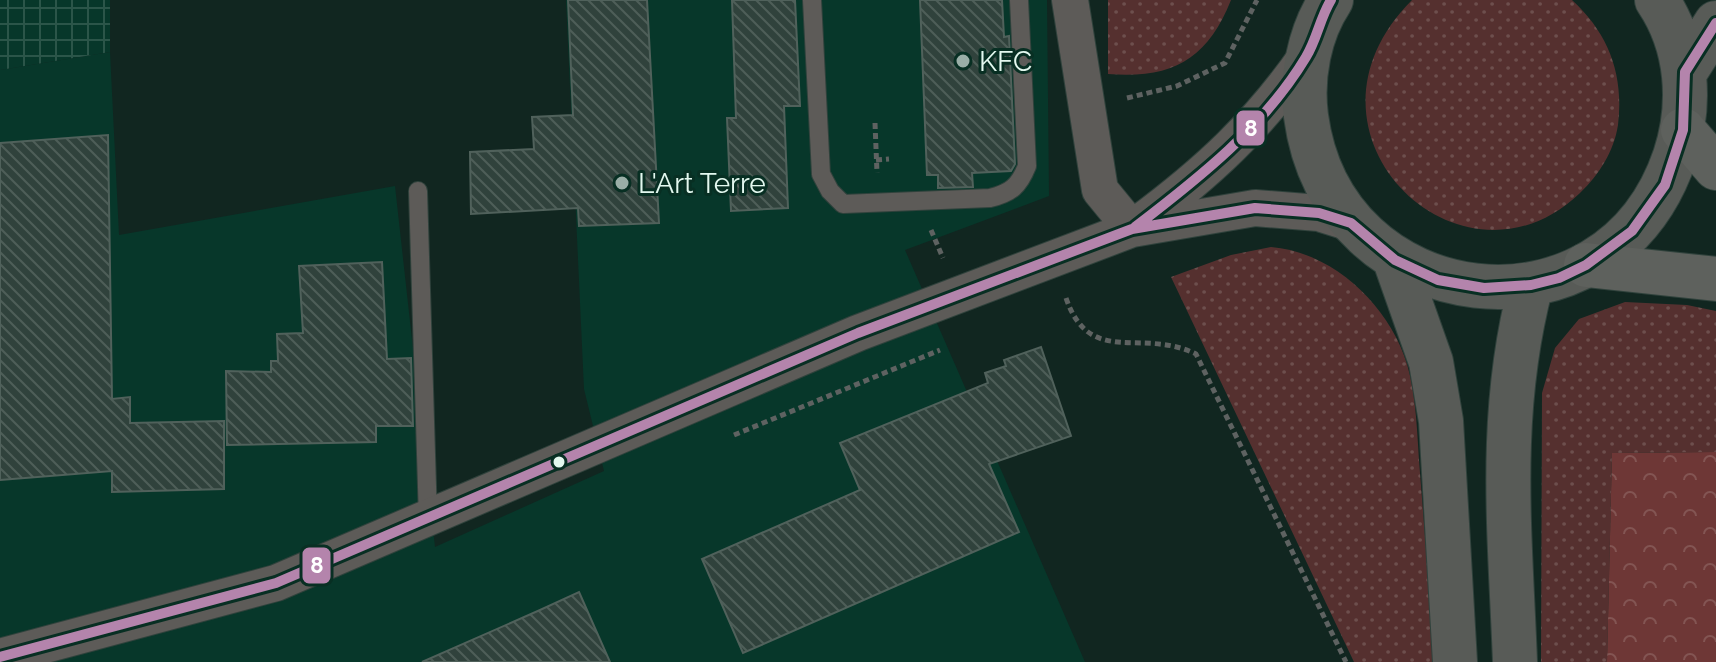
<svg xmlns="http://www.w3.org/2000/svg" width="1716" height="662" viewBox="0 0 1716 662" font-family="Raleway,sans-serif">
<defs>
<pattern id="industrial-grid" width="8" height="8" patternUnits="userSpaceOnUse" patternTransform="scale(2)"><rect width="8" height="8" fill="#07372a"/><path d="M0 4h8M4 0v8" fill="none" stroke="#2b5549"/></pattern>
<pattern id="grass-dots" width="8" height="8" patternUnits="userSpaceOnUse" patternTransform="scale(2)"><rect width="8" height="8" fill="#55302f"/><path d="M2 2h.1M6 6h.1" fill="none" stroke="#6d4f4d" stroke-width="1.8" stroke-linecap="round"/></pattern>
<pattern id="forest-crowns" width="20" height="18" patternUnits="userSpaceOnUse" patternTransform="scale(2)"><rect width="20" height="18" fill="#6e3736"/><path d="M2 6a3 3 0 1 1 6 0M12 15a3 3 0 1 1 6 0" fill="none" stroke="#835553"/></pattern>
<pattern id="building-back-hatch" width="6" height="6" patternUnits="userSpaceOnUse" patternTransform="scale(2)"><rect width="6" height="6" fill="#30423c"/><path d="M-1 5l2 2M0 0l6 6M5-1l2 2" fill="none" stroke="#4e5e58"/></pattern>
</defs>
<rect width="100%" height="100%" fill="#112620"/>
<path fill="#07372a" d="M566 0H1047L1049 196 905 250 1085 662H0V70L110 52 119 235 395 186 435 547 604 471 584 389Z"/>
<path fill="url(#industrial-grid)" d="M0 0H110V52L0 70Z"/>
<path fill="url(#grass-dots)" d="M1108 0H1231C1207 60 1172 79 1108 74Z
M1412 0H1572C1609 34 1624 75 1618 125 1614 151 1599 175 1580 193 1462 307 1279 133 1412 0Z
M1271 247C1333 252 1389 305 1407 364 1417 398 1417 437 1420 473 1425 536 1430 599 1435 662H1354L1171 277 1231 255Z
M1625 302 1687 305 1716 311V452L1612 453 1607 662H1541L1542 393 1555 348 1579 319Z"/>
<path fill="url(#forest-crowns)" d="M1716 452V662H1607L1612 453Z"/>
<path fill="url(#building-back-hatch)" stroke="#50615b" stroke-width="2" d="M568 0H647L659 223 579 226 578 208 471 214 470 152 534 149 532 117 573 115Z
M732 0H795L800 106H784L788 208 731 211 727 118H736Z
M920 0H1002L1004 37 1009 36 1015 164 1011 171 972 173 973 187 938 188V175H927Z
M108 135 112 399 130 397V423L224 421V489L112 492V471L0 480V143Z
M382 262 387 359 411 358 413 426H376V442L227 445 226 371 271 372V361H278L277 334 303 333 299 266Z
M1041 347 1071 436 989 464 1019 532 743 653 702 559 860 490 840 443 988 383 985 373 1006 366 1004 360Z
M579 592 610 662H422L540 610Z"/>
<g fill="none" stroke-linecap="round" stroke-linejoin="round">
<defs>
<path id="lane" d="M812 0 821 174 830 191 843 204 990 198C1011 193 1019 186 1027 166L1019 0
M418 191 428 520"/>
<path id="street" d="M1070 0 1100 190 1132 229
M1138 224C1207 173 1259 125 1308 54
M0 657 276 583 858 333 1132 229 1255 208 1319 213 1351 223"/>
<path id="primary" d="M1331 0C1309 33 1301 77 1306 116 1333 319 1609 352 1675 156 1692 104 1688 46 1657 0
M1685 72 1716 23
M1395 260 1431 362 1441 421 1455 662
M1515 662C1510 531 1497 414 1531 285"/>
<path id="highway" d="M1683 130 1716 168
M1586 265 1716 279"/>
</defs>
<use href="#lane" stroke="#30423c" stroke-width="20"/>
<use href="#street" stroke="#30423c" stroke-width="38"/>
<use href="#primary" stroke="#30423c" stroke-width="46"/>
<use href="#highway" stroke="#30423c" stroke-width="46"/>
<path stroke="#5e6261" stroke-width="5" stroke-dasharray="6 4" stroke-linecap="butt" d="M1127 98 1177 86 1225 63 1257 0
M875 123 877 173
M876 160 889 159
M931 230 943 258
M1066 298C1090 368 1141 327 1196 354L1346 662
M734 435 940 350"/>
<use href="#lane" stroke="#5d5b58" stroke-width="18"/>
<use href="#street" stroke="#5d5b58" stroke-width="36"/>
<use href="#primary" stroke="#585b57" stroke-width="44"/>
<use href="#highway" stroke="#5e615d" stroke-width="44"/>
<defs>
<path id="bus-1" d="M1135 227C1199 178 1264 127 1306 57 1317 39 1320 18 1331 0
M0 657 276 583 858 333 1132 229 1255 208 1319 213 1351 223 1395 260 1438 280 1484 288 1531 285 1559 278 1586 265 1632 231 1665 185 1683 130 1685 72 1716 23"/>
</defs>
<use href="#bus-1" stroke="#082f23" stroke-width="16"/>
<use href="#bus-1" stroke="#b484ac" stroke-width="10"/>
</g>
<g fill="#9aaea7" stroke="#082f23" stroke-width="3">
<circle cx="963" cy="61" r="8"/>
<circle cx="622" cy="183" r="8"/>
</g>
<circle fill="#e3f8ef" stroke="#082f23" stroke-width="3" cx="559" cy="462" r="7"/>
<g text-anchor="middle" stroke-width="6" stroke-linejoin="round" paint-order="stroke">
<g font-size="28" fill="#e3f8ef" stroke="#082f23" text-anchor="start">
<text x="979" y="71">KFC</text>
<text x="638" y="193">L'Art Terre</text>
</g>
</g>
<g stroke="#082f23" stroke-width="3">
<rect x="1235" y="109" width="31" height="38" rx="8" fill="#b484ac"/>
<rect x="301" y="546" width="31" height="39" rx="8" fill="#b484ac"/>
</g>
<g font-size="22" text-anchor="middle" font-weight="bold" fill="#fff">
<text x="1251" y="136">8</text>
<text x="317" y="573">8</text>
</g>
</svg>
